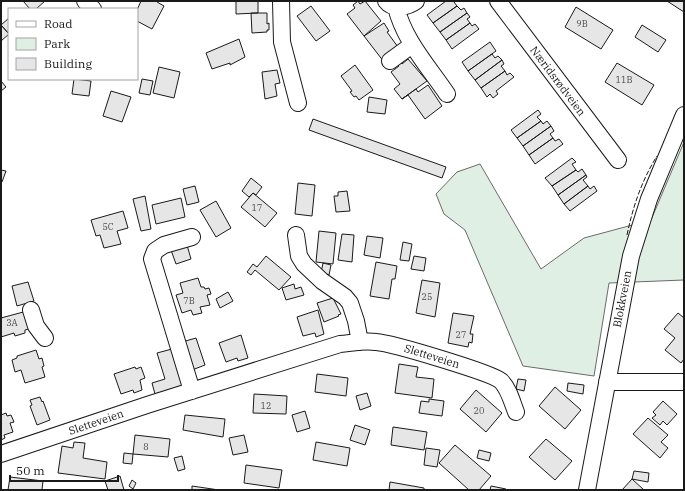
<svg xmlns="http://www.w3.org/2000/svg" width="685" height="491" viewBox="0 0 685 491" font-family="'IBM Plex Serif',serif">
<rect width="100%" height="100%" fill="#fff"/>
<path fill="#e0efe3" stroke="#6a6a6a" d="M684 142V280L609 283 594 376 523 366 465 230 444 214 436 194 457 172 480 164 541 269 584 238 651 220Z"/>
<path fill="#e6e6e6" stroke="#1a1a1a" d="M23 1H45L36 9H30Z
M141 1H158L157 2 164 6 152 29 137 21V10Z
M236 1H258V13L236 14Z
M358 1 360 4 365 1 381 21 364 36 347 14 355 8 353 5Z
M446 1H456L454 2 457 6 433 23 427 15Z
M667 1H684V12Z
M311 6 330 31 316 41 297 16Z
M457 6 461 10 464 8 467 13 440 32 433 23Z
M576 7 613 30 601 49 565 27Z
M251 13H267V24L269 23V30H267V32L252 33Z
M467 13 470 17 467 19 470 23 446 40 440 32Z
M9 18V34L1 25Z
M384 23 389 31 387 32 398 47 384 62 364 36Z
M470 23 472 26 475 24 479 29 452 49 446 40Z
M1 25 9 34 1 41Z
M642 25 666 40 658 52 635 37Z
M239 39 245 57 230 65V63L212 69 206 53Z
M490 42 496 51 468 71 462 62Z
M492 54 495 58 498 56 502 60 475 80 468 71Z
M408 59 427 81 402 99 394 89 400 84 391 72 399 66 397 64 400 61 402 64Z
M502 60 504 64 501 66 505 71 481 88 475 80Z
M617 63 654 85 642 105 605 82Z
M355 65 373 90 359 100 356 96 354 97 350 92 352 91 341 76Z
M159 67 180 72 174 98 153 93Z
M277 70 280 83 275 84 277 96 265 99 262 72Z
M505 71 507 75 510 73 514 77 496 91 498 94 493 98 490 94 487 97 481 88Z
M74 79 91 81 89 96 72 94Z
M142 79 153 81 150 95 139 93Z
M1 81 6 87 1 91Z
M428 85 442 106 425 119 408 95 402 99 416 89 418 92Z
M111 91 131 97 122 122 103 116Z
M369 97 387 100 385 114 367 112Z
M538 110 541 114 537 117 541 121 517 138 511 130Z
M313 119 446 167 442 178 309 130Z
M541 121 543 124 547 121 551 126 523 146 517 138Z
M551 126 554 131 550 134 553 138 529 155 523 146Z
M553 138 555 141 559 139 563 144 535 164 529 155Z
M572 158 576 162 572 164 576 170 552 186 545 178Z
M582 169 586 175 558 195 552 186 576 170 578 172Z
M1 170 6 171 2 182H1Z
M586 175 587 177 583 180 588 186 564 204 558 195Z
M251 178 262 187 256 195 253 193 249 197 242 191Z
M298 183 315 185 312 216 295 214Z
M195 186 199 202 187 205 183 189Z
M588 186 590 189 594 186 597 191 570 211 564 204Z
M347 191 350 211 336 212 334 196H338V192Z
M253 193 277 213 265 227 241 207Z
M145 196 151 229 141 231 133 199Z
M181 198 185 217 156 224 152 205Z
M216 201 231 228 216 237 200 210Z
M123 211 128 228 117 231 121 244 104 248 100 235 96 236 91 220Z
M319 231 336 233 333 264 316 262Z
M342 234 354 235 352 262 338 260Z
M367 236 383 238 380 258 364 255Z
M403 242 412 244 409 261 400 260Z
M187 245 191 259 176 264 171 250Z
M266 256 291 277 279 290 255 270 251 275 247 272 253 264 257 267Z
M414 256 426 258 424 271 411 269Z
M376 262 397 266 395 279H392L389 299 370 296Z
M323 263 331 265 329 275 321 273Z
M198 278 201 287H204L205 289 209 288 211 294 207 295 210 305 200 307 202 313 193 315 191 310 182 313 176 295 183 293 180 283Z
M422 280 440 283 435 317 416 313Z
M28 282 34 301 17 306 12 286Z
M294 284 295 289 301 287 304 295 286 300 282 288Z
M228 292 233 301 220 308 216 299Z
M333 298 341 314 338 315 339 316 324 322 317 303Z
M318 310 324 334 316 337 315 333 303 336 297 317Z
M27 311 32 328 25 330V333L15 336 14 333 1 337V318Z
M453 313 474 316 470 334H473L472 343 469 342 468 347 448 343Z
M678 313 684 318V359L681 363 665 350 675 338 664 329Z
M241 335 248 358 238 361 237 358 226 362 219 343Z
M196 338 205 365 192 370 182 342Z
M172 349 183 386 155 394 152 383 165 379 157 353Z
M36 350 39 359 42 358 44 366 42 367 45 377 25 383 21 370 15 372 12 360 17 358V356Z
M399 364 418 367 416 377 434 379 432 398 395 393Z
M135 367 136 369 141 367 145 378 140 380 142 390 134 393 133 390 121 394 114 374Z
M317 374 348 378 346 396 315 392Z
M518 379 526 380 524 391 516 389Z
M568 383 584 385 583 394 567 391Z
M555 387 581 410 565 429 539 406Z
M476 390 502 413 486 432 460 409Z
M367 393 371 406 360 410 356 396Z
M254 394 287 396 286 414 253 413Z
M40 397 42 402 43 401 50 420 37 425 30 406 32 405 30 400Z
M429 399 444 401 442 416 419 413 421 401 429 402Z
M663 401 677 414 667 425 663 421 660 425 652 418 656 415 653 412Z
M305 411 310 428 297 432 292 415Z
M6 413 7 416 11 415 14 422 10 423 13 432 4 435 5 438 1 440V415Z
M185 415 225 419 223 437 183 430Z
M648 418 668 435 661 442 668 448 660 458 633 434Z
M355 425 370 430 365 445 350 440Z
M393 427 427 432 424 450 391 445Z
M135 435 170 439 168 457 133 454Z
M244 435 248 452 233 455 229 438Z
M546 439 572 461 555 480 529 457Z
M74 442 85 443 83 458 107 462 105 479 58 473 62 446 73 448Z
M316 442 350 448 347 466 313 460Z
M455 445 491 476 479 490H469L439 463Z
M426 448 440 450 437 467 424 465Z
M479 450 491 453 489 461 477 458Z
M124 453 133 454 132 464 123 463Z
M182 456 185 469 178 471 174 458Z
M246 465 282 470 279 488 244 483Z
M634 471 649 473 648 482 632 479Z
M120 476 124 490H108L105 481Z
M10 477 43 481 42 490H8Z
M632 479 644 490H622Z
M132 480 136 483 133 489 129 486Z
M390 482 424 488V490H389Z
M192 486 219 490H192Z
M491 486 506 489V490H490Z"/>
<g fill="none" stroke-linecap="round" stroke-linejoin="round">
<defs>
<path id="minor" d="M85 1 93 9
M281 1 282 42 298 103
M386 1C393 10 408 7 416 1
M498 1 618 160
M396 7C404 40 428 66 447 94
M390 61 412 45
M296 235 299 256 304 264 322 281 345 297 350 303 356 321 360 342
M31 310 36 326 45 338
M607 382H684
M192 391 152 259 155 251 164 245 192 237
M1 454 147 405 340 344C352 343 364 340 376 342 392 343 492 373 501 381 509 389 512 402 516 412
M587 490 631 256 649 199 684 115"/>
</defs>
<use href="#minor" stroke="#1a1a1a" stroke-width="18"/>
<use href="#minor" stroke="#fff" stroke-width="16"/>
<path stroke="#1a1a1a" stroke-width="1" stroke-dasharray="5 2" stroke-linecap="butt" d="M627 235C633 206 642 180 657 156"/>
</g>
<g text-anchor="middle" stroke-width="3" stroke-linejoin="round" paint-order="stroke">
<g font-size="9" fill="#4d4d4d">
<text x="582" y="27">9B</text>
<text x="624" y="83">11B</text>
<text x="257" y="211">17</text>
<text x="108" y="230">5C</text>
<text x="427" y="300">25</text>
<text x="189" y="304">7B</text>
<text x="12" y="326">3A</text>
<text x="461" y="338">27</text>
<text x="266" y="409">12</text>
<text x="479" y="414">20</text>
<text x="146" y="450">8</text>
</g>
<g font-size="11" fill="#1a1a1a" stroke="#fff">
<text transform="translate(558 81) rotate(53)" y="4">Næridsrødveien</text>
<text transform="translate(622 299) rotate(-79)" y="4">Blokkveien</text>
<text transform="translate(432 356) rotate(17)" y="4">Sletteveien</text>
<text transform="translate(96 422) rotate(-19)" y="4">Sletteveien</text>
</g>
</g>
<rect width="685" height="491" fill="none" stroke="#1a1a1a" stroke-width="4"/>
<rect x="8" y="8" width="130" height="72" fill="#ffffff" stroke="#a3a3a3"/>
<rect x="16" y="21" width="20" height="6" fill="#ffffff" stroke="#a3a3a3"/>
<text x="44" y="28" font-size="12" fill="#1a1a1a">Road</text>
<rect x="16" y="38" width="20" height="12" fill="#e0efe3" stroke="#a3a3a3"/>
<text x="44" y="48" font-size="12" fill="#1a1a1a">Park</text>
<rect x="16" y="58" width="20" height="12" fill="#e6e6e6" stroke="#a3a3a3"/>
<text x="44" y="68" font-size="12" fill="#1a1a1a">Building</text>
<path d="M10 475v6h108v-6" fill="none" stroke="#1a1a1a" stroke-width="2"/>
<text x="16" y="475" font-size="12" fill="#1a1a1a" stroke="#ffffff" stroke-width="3" paint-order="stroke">50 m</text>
</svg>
